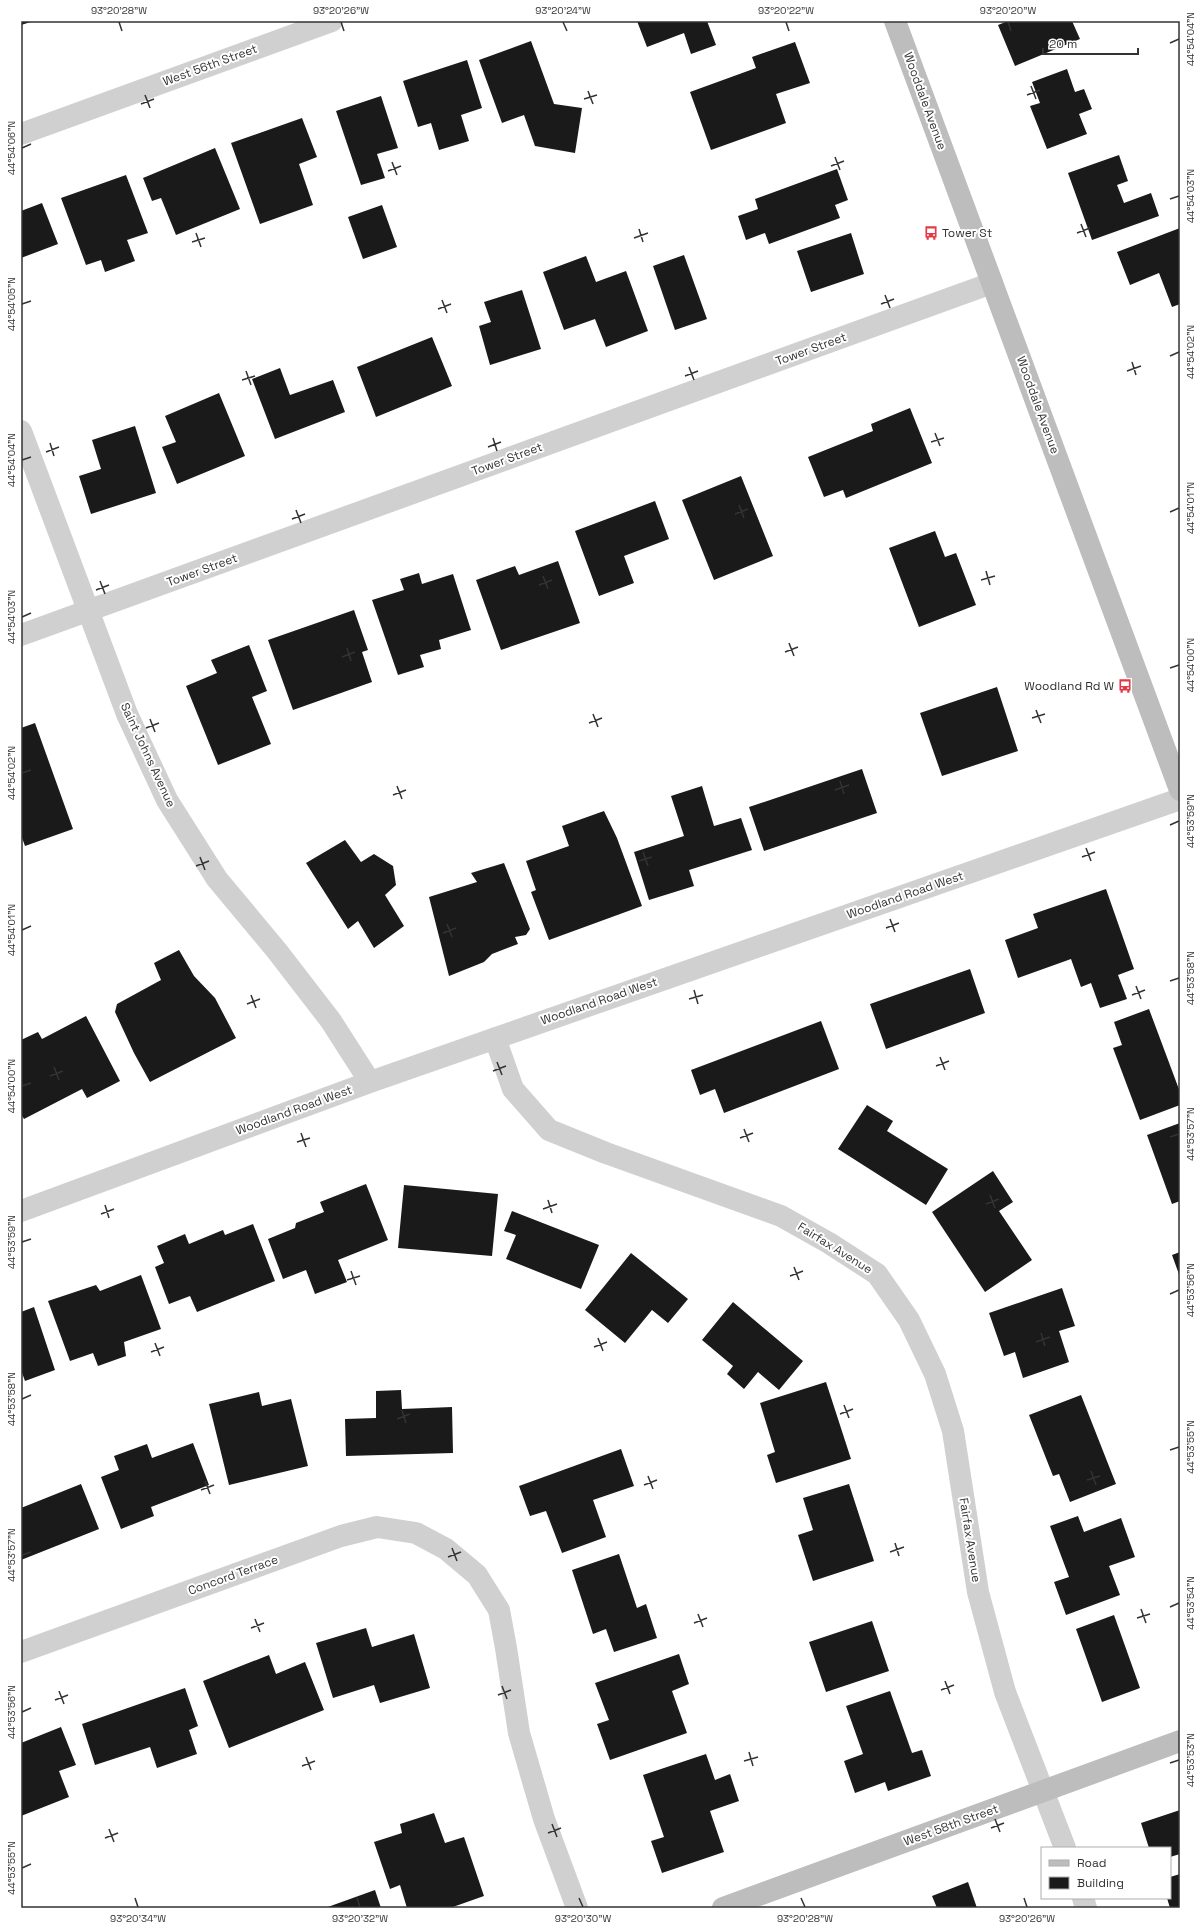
<svg xmlns="http://www.w3.org/2000/svg" width="1201" height="1929" viewBox="0 0 1201 1929" font-family="'Space Grotesk',sans-serif">
<rect width="100%" height="100%" fill="#fff"/>
<path fill="#1a1a1a" d="M21 21H34L21 25Z
M637 21H707L716 45 691 54 684 33 647 47Z
M1008 21H1072L1080 39 1015 66 998 25Z
M531 41 554 104 582 108 575 153 535 146 524 115 502 123 479 60Z
M795 42 810 83 776 94 786 123 711 150 690 92 756 68 752 57Z
M467 60 482 108 461 115 469 141 439 150 431 123 418 127 403 81Z
M1067 69 1075 92 1084 89 1092 109 1079 114 1087 134 1047 149 1030 106 1040 103 1032 82Z
M381 96 398 148 377 154 385 178 361 185 336 111Z
M302 118 317 157 299 164 313 205 260 224 231 143Z
M215 148 240 209 176 235 161 198 152 201 143 178Z
M1119 155 1128 181 1117 185 1124 203 1151 193 1159 216 1092 240 1068 173Z
M837 169 848 200 835 205 840 218 769 244 765 233 746 240 738 216 758 209 755 199Z
M126 175 148 233 127 240 135 261 105 272 101 260 86 265 61 198Z
M42 203 58 244 21 258V211Z
M382 205 397 247 363 259 348 217Z
M1180 228V304L1172 307 1159 273 1130 285 1117 252Z
M851 233 864 274 811 292 797 251Z
M684 255 707 319 675 330 653 266Z
M586 256 596 282 626 271 648 331 606 347 595 319 564 330 543 272Z
M522 290 541 349 490 365 479 326 491 322 484 302Z
M432 337 452 386 376 417 357 367Z
M280 368 290 395 333 380 345 412 275 439 252 379Z
M219 393 245 456 177 484 162 447 176 442 165 416Z
M910 408 932 463 846 498 843 490 824 497 808 457 873 431 871 424Z
M135 426 156 493 91 514 79 476 101 469 92 440Z
M741 476 773 556 714 580 682 500Z
M655 501 669 539 624 556 634 583 599 596 575 531Z
M935 531 945 557 956 553 976 605 919 627 889 548Z
M558 561 580 623 501 650 476 580 515 566 519 575Z
M419 573 422 584 453 574 471 630 439 640 441 649 420 655 424 667 398 675 372 600 404 590 400 579Z
M354 610 368 650 362 652 372 682 293 710 268 640Z
M249 645 267 691 252 697 271 744 218 765 186 686 217 673 211 660Z
M997 687 1018 751 942 776 920 713Z
M35 723 73 829 25 846 21 835V728Z
M862 769 877 813 764 851 749 807Z
M702 786 714 826 741 818 752 850 689 870 694 886 649 900 634 852 684 836 671 796Z
M604 811 617 838 642 906 549 940 531 892 536 890 526 861 569 846 562 826Z
M345 840 361 862 374 854 393 866 396 885 385 895 404 926 374 948 358 921 348 929 306 863Z
M504 863 530 929 526 935 515 937 518 944 492 954 484 962 449 976 429 897 477 882 471 873Z
M1106 889 1134 969 1118 975 1127 999 1100 1008 1091 983 1081 987 1071 959 1018 978 1005 940 1038 928 1033 914Z
M179 950 194 976 215 998 236 1038 150 1082 134 1053 115 1012 117 1004 161 980 154 963Z
M970 969 985 1013 886 1049 870 1004Z
M1149 1009 1180 1092V1105L1140 1120 1113 1048 1122 1045 1114 1022Z
M86 1016 120 1081 87 1098 82 1089 24 1119 21 1114V1040L38 1032 42 1039Z
M821 1021 839 1069 724 1113 715 1089 700 1095 691 1070Z
M867 1105 893 1121 887 1131 948 1169 926 1205 838 1149Z
M1180 1123V1201L1172 1204 1147 1135Z
M993 1171 1013 1202 999 1211 1032 1260 985 1292 932 1212Z
M366 1184 388 1240 338 1260 347 1282 315 1294 306 1270 283 1279 268 1239 295 1228 296 1223 324 1212 320 1202Z
M404 1185 498 1194 492 1256 398 1248Z
M512 1211 599 1245 581 1289 506 1259 516 1235 504 1231Z
M253 1224 275 1281 197 1312 190 1296 169 1304 155 1267 164 1263 157 1246 185 1234 189 1244 223 1230 225 1235Z
M1180 1252V1277L1172 1255Z
M631 1253 688 1299 668 1323 652 1310 625 1343 585 1310Z
M141 1275 161 1329 124 1342 126 1356 98 1366 93 1353 70 1361 48 1301 96 1285 100 1291Z
M1062 1288 1075 1326 1059 1331 1069 1362 1023 1378 1015 1352 1004 1356 989 1313Z
M733 1302 803 1361 779 1390 758 1372 744 1389 727 1374 733 1366 702 1340Z
M34 1307 55 1370 25 1381 21 1370V1312Z
M826 1382 851 1459 776 1483 767 1455 775 1452 760 1403Z
M401 1390 402 1409 452 1407 453 1453 346 1456 345 1419 376 1418V1391Z
M259 1392 262 1406 291 1399 308 1466 229 1485 209 1404Z
M1081 1395 1116 1484 1070 1502 1059 1474 1053 1476 1029 1415Z
M193 1443 209 1485 151 1507 154 1516 121 1529 101 1477 119 1470 114 1456 147 1444 152 1458Z
M621 1449 634 1486 593 1500 606 1537 562 1553 546 1511 530 1516 519 1486Z
M81 1484 99 1529 21 1560V1508Z
M849 1484 874 1561 813 1581 798 1535 813 1530 803 1498Z
M1078 1516 1084 1532 1121 1518 1135 1557 1109 1566 1120 1595 1066 1615 1054 1582 1069 1577 1050 1526Z
M619 1554 637 1608 646 1604 657 1638 614 1652 606 1629 593 1634 572 1570Z
M1114 1615 1140 1688 1102 1702 1076 1629Z
M872 1621 889 1671 826 1692 809 1642Z
M366 1628 372 1647 414 1634 430 1688 380 1703 374 1685 333 1698 316 1643Z
M679 1654 689 1684 672 1691 687 1733 610 1760 597 1724 609 1720 595 1683Z
M269 1655 276 1674 305 1662 324 1710 229 1748 203 1681Z
M185 1688 198 1726 189 1730 197 1754 157 1768 150 1747 95 1765 82 1724Z
M890 1691 912 1753 922 1750 931 1776 888 1791 885 1782 855 1793 844 1761 863 1754 846 1706Z
M61 1727 76 1765 59 1771 69 1797 21 1816V1743Z
M706 1754 715 1780 730 1774 739 1801 710 1811 724 1852 662 1873 651 1841 664 1837 643 1775Z
M1180 1810V1854L1170 1857V1848H1149L1141 1823Z
M434 1813 445 1843 464 1837 484 1896 450 1908H407L400 1885 390 1889 374 1842 402 1833 400 1824Z
M1180 1874V1908H1170L1167 1898H1170V1877Z
M968 1882 977 1908H937L932 1896Z
M375 1890 381 1908H325Z"/>
<g fill="none" stroke-linecap="round" stroke-linejoin="round">
<path stroke="#d0d0d0" stroke-width="22" d="M21 134 332 21
M21 431 127 714 167 800 217 879 277 951 331 1021 370 1082
M21 635 992 283
M495 1038 513 1089 549 1130 606 1153 781 1216 829 1243 877 1274 909 1320 935 1374 953 1431 978 1592 1005 1692 1065 1848
M21 1211 370 1082 1180 799
M21 1652 341 1536 377 1527 416 1533 446 1549 477 1575 499 1610 506 1648 519 1733 544 1819 577 1908
M1083 1898 1086 1908"/>
<path stroke="#bdbdbd" stroke-width="22" d="M895 21 1180 790
M723 1908 1180 1741"/>
</g>
<path fill="none" stroke="#333" stroke-width="1.5" d="M119 22 122 31M341 22 344 31M563 22 567 31M786 22 789 31M1008 22 1011 31M1170 43 1179 39M1031 86 1036 99M588 91 593 104M145 95 150 108M1027 95 1040 90M584 99 597 95M141 104 154 99M22 148 31 144M835 157 840 170M392 162 397 175M831 166 844 161M388 171 401 166M1170 199 1179 196M1081 224 1086 237M639 229 643 242M196 233 201 247M1077 233 1090 228M634 238 648 233M192 242 205 238M885 295 890 308M442 300 447 313M22 304 31 301M881 304 894 299M438 309 451 304M1170 356 1179 352M1132 362 1136 375M689 367 694 380M246 371 251 385M1127 371 1141 366M685 376 698 371M242 380 255 376M935 433 940 446M493 438 497 451M931 442 944 438M50 443 54 456M488 447 501 442M46 452 59 447M22 460 31 457M739 505 744 518M296 510 301 523M1170 512 1179 508M735 514 748 509M292 519 305 514M986 571 990 585M543 576 548 589M981 580 995 576M100 581 105 594M539 585 552 580M96 590 109 585M22 617 31 613M789 643 794 656M347 648 351 661M785 652 798 647M342 657 355 652M1170 668 1179 665M1036 710 1041 723M593 714 598 727M1032 718 1045 714M150 719 155 732M589 723 602 718M146 728 159 723M22 773 31 770M840 781 844 794M397 786 402 799M835 790 849 785M393 795 406 790M1170 825 1179 821M1086 848 1091 861M643 852 648 866M200 857 205 870M1082 857 1095 852M639 861 652 857M196 866 209 861M890 919 895 932M447 924 452 937M886 928 899 923M22 930 31 926M443 933 456 928M1170 981 1179 978M1136 986 1141 999M694 990 698 1004M251 995 256 1008M1132 995 1145 990M689 999 703 995M247 1004 260 999M940 1057 945 1070M497 1062 502 1075M936 1066 949 1061M54 1067 59 1080M493 1071 506 1066M50 1076 63 1071M22 1086 31 1083M744 1129 749 1142M301 1133 306 1147M1170 1137 1179 1134M740 1138 753 1133M297 1142 310 1138M990 1195 995 1208M548 1200 552 1213M986 1204 999 1199M105 1205 109 1218M543 1209 557 1204M101 1214 114 1209M22 1242 31 1239M794 1267 799 1280M351 1271 356 1285M790 1276 803 1271M347 1280 360 1276M1170 1294 1179 1290M1041 1333 1045 1346M598 1338 603 1351M1036 1342 1050 1337M155 1343 160 1356M594 1347 607 1342M151 1352 164 1347M22 1399 31 1395M844 1405 849 1418M402 1410 406 1423M840 1414 853 1409M397 1419 410 1414M1170 1450 1179 1447M1091 1471 1096 1485M648 1476 653 1489M1087 1480 1100 1476M205 1481 210 1494M644 1485 657 1480M201 1490 214 1485M895 1543 899 1556M452 1548 457 1561M890 1552 904 1547M22 1555 31 1552M448 1557 461 1552M1170 1607 1179 1603M1141 1609 1146 1623M698 1614 703 1627M1137 1618 1150 1614M255 1619 260 1632M694 1623 707 1618M251 1628 264 1623M945 1681 950 1694M502 1686 507 1699M941 1690 954 1685M59 1691 64 1704M498 1695 511 1690M55 1700 68 1695M22 1712 31 1708M749 1752 753 1766M306 1757 311 1770M744 1761 758 1757M1170 1763 1179 1760M302 1766 315 1761M995 1819 1000 1832M552 1824 557 1837M991 1828 1004 1823M109 1829 114 1842M548 1833 561 1828M105 1838 118 1833M22 1868 31 1864M135 1898 138 1907M357 1898 360 1907M579 1898 583 1907M801 1898 805 1907M1024 1898 1027 1907"/>
<defs>
<symbol id="bus-bare" viewBox="-9 -9 18 18"><path d="M-5-6H5V4H4V6H2V4H-2V6H-4V4H-5ZM-3.5-4V0h7V-4ZM-3.5 1.2v1.5H-2V1.2ZM2 1.2v1.5H3.5V1.2Z" fill="#e63946" stroke="#fff" stroke-width="2.5" paint-order="stroke"/></symbol>
</defs>
<g fill-rule="evenodd">
<use href="#bus-bare" x="921" y="223" width="20" height="20"/>
<use href="#bus-bare" x="1115" y="676" width="20" height="20"/>
</g>
<g text-anchor="middle" stroke-width="4" stroke-linejoin="round" paint-order="stroke">
<g font-size="12" fill="#333" stroke="#fff">
<text transform="translate(210 65) rotate(-20)" y="4">West 56th Street</text>
<text transform="translate(925 101) rotate(70)" y="4">Wooddale Avenue</text>
<text transform="translate(811 349) rotate(-20)" y="4">Tower Street</text>
<text transform="translate(1038 405) rotate(70)" y="4">Wooddale Avenue</text>
<text transform="translate(507 459) rotate(-20)" y="4">Tower Street</text>
<text transform="translate(202 570) rotate(-20)" y="4">Tower Street</text>
<text transform="translate(148 755) rotate(65)" y="4">Saint Johns Avenue</text>
<text transform="translate(905 895) rotate(-19)" y="4">Woodland Road West</text>
<text transform="translate(599 1001) rotate(-19)" y="4">Woodland Road West</text>
<text transform="translate(294 1110) rotate(-20)" y="4">Woodland Road West</text>
<text transform="translate(835 1248) rotate(32)" y="4">Fairfax Avenue</text>
<text transform="translate(970 1540) rotate(81)" y="4">Fairfax Avenue</text>
<text transform="translate(233 1575) rotate(-20)" y="4">Concord Terrace</text>
<text transform="translate(951 1825) rotate(-20)" y="4">West 58th Street</text>
</g>
<g font-size="12" fill="#333" stroke="#fff" text-anchor="start">
<text x="942" y="237">Tower St</text>
<text x="1114" y="690" text-anchor="end">Woodland Rd W</text>
</g>
</g>
<rect width="1201" height="1929" fill="none" stroke="#ffffff" stroke-width="44"/>
<rect x="1041" y="1847" width="130" height="52" fill="#ffffff" stroke="#adadad"/>
<rect x="1049" y="1860" width="20" height="6" fill="#bdbdbd" stroke="#adadad"/>
<text x="1077" y="1867" font-size="12" fill="#333333">Road</text>
<rect x="1049" y="1877" width="20" height="12" fill="#1a1a1a" stroke="#adadad"/>
<text x="1077" y="1887" font-size="12" fill="#333333">Building</text>
<path d="M1043 48v6h95v-6" fill="none" stroke="#333333" stroke-width="2"/>
<text x="1049" y="48" font-size="12" fill="#333333" stroke="#ffffff" stroke-width="3" paint-order="stroke">20 m</text>
<rect x="22" y="22" width="1157" height="1885" fill="none" stroke="#333" stroke-width="1.5"/>
<g font-size="10" text-anchor="middle" fill="#333">
<text x="119" y="14">93°20'28"W</text>
<text x="341" y="14">93°20'26"W</text>
<text x="563" y="14">93°20'24"W</text>
<text x="786" y="14">93°20'22"W</text>
<text x="1008" y="14">93°20'20"W</text>
<text transform="translate(1190 39) rotate(-90)" y="4">44°54'04"N</text>
<text transform="translate(11 148) rotate(-90)" y="4">44°54'06"N</text>
<text transform="translate(1190 196) rotate(-90)" y="4">44°54'03"N</text>
<text transform="translate(11 304) rotate(-90)" y="4">44°54'05"N</text>
<text transform="translate(1190 352) rotate(-90)" y="4">44°54'02"N</text>
<text transform="translate(11 460) rotate(-90)" y="4">44°54'04"N</text>
<text transform="translate(1190 508) rotate(-90)" y="4">44°54'01"N</text>
<text transform="translate(11 617) rotate(-90)" y="4">44°54'03"N</text>
<text transform="translate(1190 665) rotate(-90)" y="4">44°54'00"N</text>
<text transform="translate(11 773) rotate(-90)" y="4">44°54'02"N</text>
<text transform="translate(1190 821) rotate(-90)" y="4">44°53'59"N</text>
<text transform="translate(11 930) rotate(-90)" y="4">44°54'01"N</text>
<text transform="translate(1190 978) rotate(-90)" y="4">44°53'58"N</text>
<text transform="translate(11 1086) rotate(-90)" y="4">44°54'00"N</text>
<text transform="translate(1190 1134) rotate(-90)" y="4">44°53'57"N</text>
<text transform="translate(11 1242) rotate(-90)" y="4">44°53'59"N</text>
<text transform="translate(1190 1290) rotate(-90)" y="4">44°53'56"N</text>
<text transform="translate(11 1399) rotate(-90)" y="4">44°53'58"N</text>
<text transform="translate(1190 1447) rotate(-90)" y="4">44°53'55"N</text>
<text transform="translate(11 1555) rotate(-90)" y="4">44°53'57"N</text>
<text transform="translate(1190 1603) rotate(-90)" y="4">44°53'54"N</text>
<text transform="translate(11 1712) rotate(-90)" y="4">44°53'56"N</text>
<text transform="translate(1190 1760) rotate(-90)" y="4">44°53'53"N</text>
<text transform="translate(11 1868) rotate(-90)" y="4">44°53'55"N</text>
<text x="138" y="1922">93°20'34"W</text>
<text x="360" y="1922">93°20'32"W</text>
<text x="583" y="1922">93°20'30"W</text>
<text x="805" y="1922">93°20'28"W</text>
<text x="1027" y="1922">93°20'26"W</text>
</g>
</svg>
